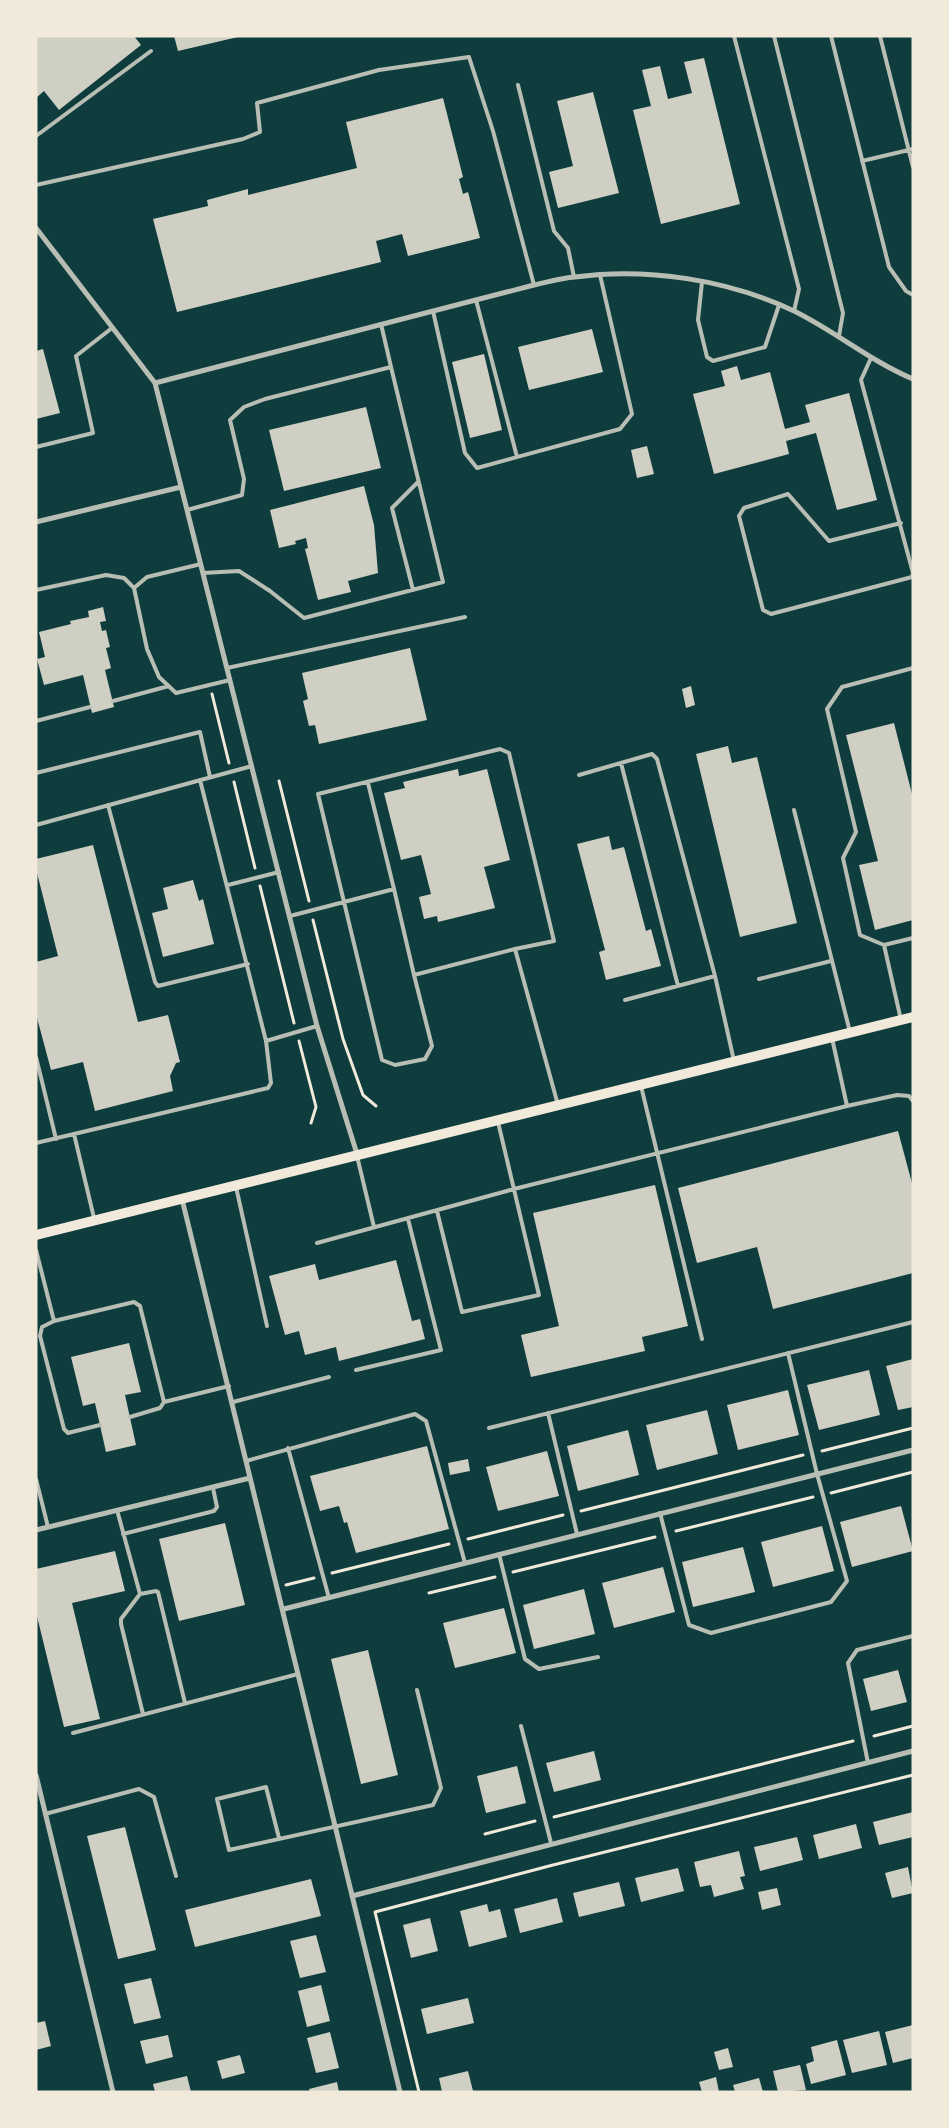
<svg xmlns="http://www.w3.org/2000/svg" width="949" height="2128" viewBox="0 0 949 2128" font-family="Helvetica,sans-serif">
<rect width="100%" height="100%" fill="#0f3d3e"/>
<path fill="#cfcfc3" d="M36 36H134L141 45 59 110 44 91 36 98Z
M174 36H238V37L178 51Z
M704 58 740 204 661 224 633 110 651 106 642 70 660 66 668 99 692 93 684 62Z
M593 92 619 193 558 208 549 172 573 166 557 101Z
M443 98 463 177 459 179 463 194 468 192 480 238 408 256 402 234 376 241 381 262 177 312 153 219 208 206 207 200 248 189V195L357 168 346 122Z
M592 329 603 372 529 390 518 347Z
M43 349 60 413 36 419V351Z
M484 354 502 430 470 438 452 362Z
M737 366 741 380 770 372 785 429 810 422 805 405 849 393 877 500 837 510 816 433 786 441 789 454 714 474 693 394 725 386 721 371Z
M366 407 381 468 284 491 269 430Z
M647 446 654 474 637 478 631 450Z
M364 486 374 525 378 573 348 581 351 592 318 600 305 549 308 548 306 538 295 541 296 544 279 548 270 510Z
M103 607 106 621 100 622 102 631 106 630 110 647 106 648 111 668 105 670 114 707 92 713 83 675 44 685 37 659 45 657 39 632 71 624 70 621 89 617 88 611Z
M410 648 427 720 319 744 315 725 309 726 303 701 308 699 302 673Z
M691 686 695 705 686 708 682 689Z
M894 723 913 798V920L875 930 859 865 878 861 846 735Z
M728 746 732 763 757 757 797 923 740 937 696 754Z
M458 769 459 776 487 769 510 860 484 867 495 908 438 922 437 916 424 919 419 897 431 894 421 855 401 860 384 793 405 788 403 782Z
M609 836 612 850 624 847 646 931 651 929 661 966 606 980 599 952 605 950 577 844Z
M93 845 138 1022 168 1015 180 1062 176 1063 170 1076 173 1091 95 1111 83 1062 51 1070 36 1014V962L58 956 36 869V859Z
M193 880 199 901 203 899 214 944 163 957 152 913 168 909 163 888Z
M898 1131 913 1187V1273L773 1309 757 1247 697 1263 678 1188Z
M655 1185 688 1326 642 1337 645 1351 531 1377 521 1335 559 1326 533 1213Z
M396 1260 412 1321 420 1319 425 1339 339 1361 336 1347 305 1355 299 1331 285 1335 269 1276 315 1264 319 1280Z
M129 1343 141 1392 125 1395 136 1445 106 1452 95 1403 83 1406 71 1357Z
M913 1359V1407L898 1410 886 1366Z
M869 1370 880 1415 819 1430 807 1385Z
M788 1390 799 1435 738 1450 727 1405Z
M707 1410 718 1454 657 1470 646 1425Z
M628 1430 639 1475 578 1491 567 1446Z
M427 1446 449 1529 356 1553 347 1522 344 1523 339 1506 320 1511 310 1476Z
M547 1451 559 1496 498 1511 486 1467Z
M468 1459 470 1471 450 1475 448 1463Z
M901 1506 913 1551 852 1567 840 1522Z
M225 1523 245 1605 179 1621 159 1539Z
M822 1526 834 1571 773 1587 761 1542Z
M743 1547 755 1592 693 1607 682 1562Z
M115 1551 125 1591 72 1603 100 1719 64 1727 36 1612V1569Z
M663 1567 675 1612 614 1628 602 1583Z
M584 1589 595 1634 534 1649 523 1605Z
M504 1608 516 1653 455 1668 443 1623Z
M368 1650 398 1775 361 1784 331 1659Z
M898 1670 907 1702 871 1711 863 1679Z
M594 1751 601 1780 554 1792 546 1763Z
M517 1766 526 1803 486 1813 477 1776Z
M913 1812V1837L879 1845 873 1822Z
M856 1824 862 1848 819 1859 813 1835Z
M125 1827 156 1950 118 1959 87 1836Z
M797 1837 803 1860 760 1871 754 1847Z
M739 1851 745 1876 740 1877 744 1889 714 1897 711 1885 700 1887 694 1862Z
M908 1867 913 1893 892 1898 885 1873Z
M678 1868 684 1891 641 1902 635 1878Z
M311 1879 321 1916 195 1947 185 1910Z
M619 1882 625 1906 579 1917 573 1893Z
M777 1888 781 1905 762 1910 758 1892Z
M557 1898 563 1922 520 1933 514 1909Z
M487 1904 489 1912 500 1909 507 1937 469 1947 460 1911Z
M430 1918 438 1951 411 1958 403 1925Z
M316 1935 326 1972 300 1978 290 1941Z
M151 1978 161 2018 134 2024 124 1984Z
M321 1985 330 2021 307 2027 298 1991Z
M468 1998 474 2023 427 2034 421 2009Z
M45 2021 51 2046 36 2050V2023Z
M913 2025V2058L893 2063 885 2032Z
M879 2031 887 2065 852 2073 843 2040Z
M330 2032 339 2068 316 2073 307 2038Z
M168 2035 173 2057 146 2064 140 2041Z
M837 2040 846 2075 811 2084 806 2064 814 2061 811 2047Z
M728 2048 733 2067 719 2070 714 2052Z
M240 2055 245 2073 222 2079 217 2061Z
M800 2065 806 2090 778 2092 773 2071Z
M468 2071 473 2091 442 2092 439 2078Z
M187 2076 191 2092H155L153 2084Z
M716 2077 719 2092H702L699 2082Z
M759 2078 763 2092H735L733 2085Z
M337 2082 339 2092H310L309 2089Z"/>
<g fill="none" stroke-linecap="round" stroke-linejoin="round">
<path stroke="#f1e9da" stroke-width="3" d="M212 694 229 763
M279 781 309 901
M234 782 255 868
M260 886 294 1023
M313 920 343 1039 363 1095 376 1106
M299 1041 316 1107 311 1123
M822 1451 913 1428
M831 1493 913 1472
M581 1511 803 1455
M676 1531 813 1497
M468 1539 563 1515
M513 1572 655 1537
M332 1573 449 1544
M286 1585 314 1578
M429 1593 495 1577
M874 1736 913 1726
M554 1817 853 1741
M485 1834 535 1821
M419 2092 375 1912 553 1865 913 1775"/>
<path stroke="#b8beb3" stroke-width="4" d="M734 36 799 289 794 311
M774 36 843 313 839 336
M831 36 889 267 906 291 913 295
M880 36 913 167
M518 85 554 231 568 248 574 277
M36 136 151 51
M862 161 913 149
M36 185 243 139 260 132 257 103 379 70 469 57 493 131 534 285
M702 282 698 320 707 357 713 361 765 347 779 305
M476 300 517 457
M433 311 465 453 477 468 620 429 632 414 600 275
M871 358 861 380 913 573 912 577 771 614 763 610 739 516 744 508 788 494 829 541 901 523
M36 447 93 433 76 356 112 328
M187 510 242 495 244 479 230 420 244 407 265 399 391 367 381 324
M201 564 147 577 134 588 147 649 159 677 176 693 230 680
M203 573 239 571 270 591 304 618 443 582 391 367
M36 590 106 575 124 578 134 588
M413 590 392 508 418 482
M227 668 465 617
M913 668 842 687 827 709 856 832 843 858 860 935 884 945 913 938
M113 701 169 686
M36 721 90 707
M621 763 678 986
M36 773 200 732 210 777
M579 775 652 754 657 759 715 976 734 1061
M200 780 266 1041
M368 783 394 889
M108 805 155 982 158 986 248 964
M794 810 850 1032
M36 825 252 766
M228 885 279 872
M290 916 394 889 414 975 515 949 558 1105
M884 945 901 1020
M414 975 432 1046 425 1059 395 1065 382 1060 318 794 500 749 509 753 554 941 515 949
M759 979 831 961
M625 1000 715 976
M832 1038 847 1106
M36 1057 56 1139
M641 1086 702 1339
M74 1134 94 1218
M36 1143 268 1088 271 1083 266 1041 317 1026
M357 1156 374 1227
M236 1187 267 1326
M437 1211 462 1312 539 1295 498 1122
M317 1243 514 1189 847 1106 897 1095 909 1096 913 1101
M36 1250 54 1321 134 1302 140 1306 164 1402 229 1386
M54 1321 42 1327 40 1336 64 1429 68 1433 100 1425
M356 1370 441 1350 408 1219
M233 1402 329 1377
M548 1413 577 1534
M130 1417 160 1408 164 1402
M489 1428 913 1322
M288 1448 329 1598
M246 1461 415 1414 426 1421 465 1563
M36 1479 48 1527
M117 1510 140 1594 121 1619V1624L143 1714
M660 1513 689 1625 711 1633 831 1602 847 1581 817 1474 788 1353
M123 1534 214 1511 217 1507 213 1488
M499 1554 525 1659 539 1669 598 1657
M140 1594 156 1591 158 1592 185 1703
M521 1726 551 1843
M73 1733 298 1674
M868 1763 848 1663 857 1650 913 1636
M45 1814 139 1789 154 1797 176 1876
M279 1838 266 1787 217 1799 229 1850 433 1805 441 1788 417 1690"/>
<path stroke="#b8beb3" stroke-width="5" d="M36 228 155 383 317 1026 357 1154
M155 383 534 285C548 282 561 278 575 277 647 267 729 280 794 311 835 331 870 361 913 379
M36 522 181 487
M182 1199 400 2092
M36 1530 250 1478
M284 1609 913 1450
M36 1775 113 2092
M352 1896 913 1751"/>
<path stroke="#f1e9da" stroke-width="10" d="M36 1235 913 1017"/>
</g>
<rect width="949" height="2128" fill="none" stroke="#f1e9da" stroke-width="75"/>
</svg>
